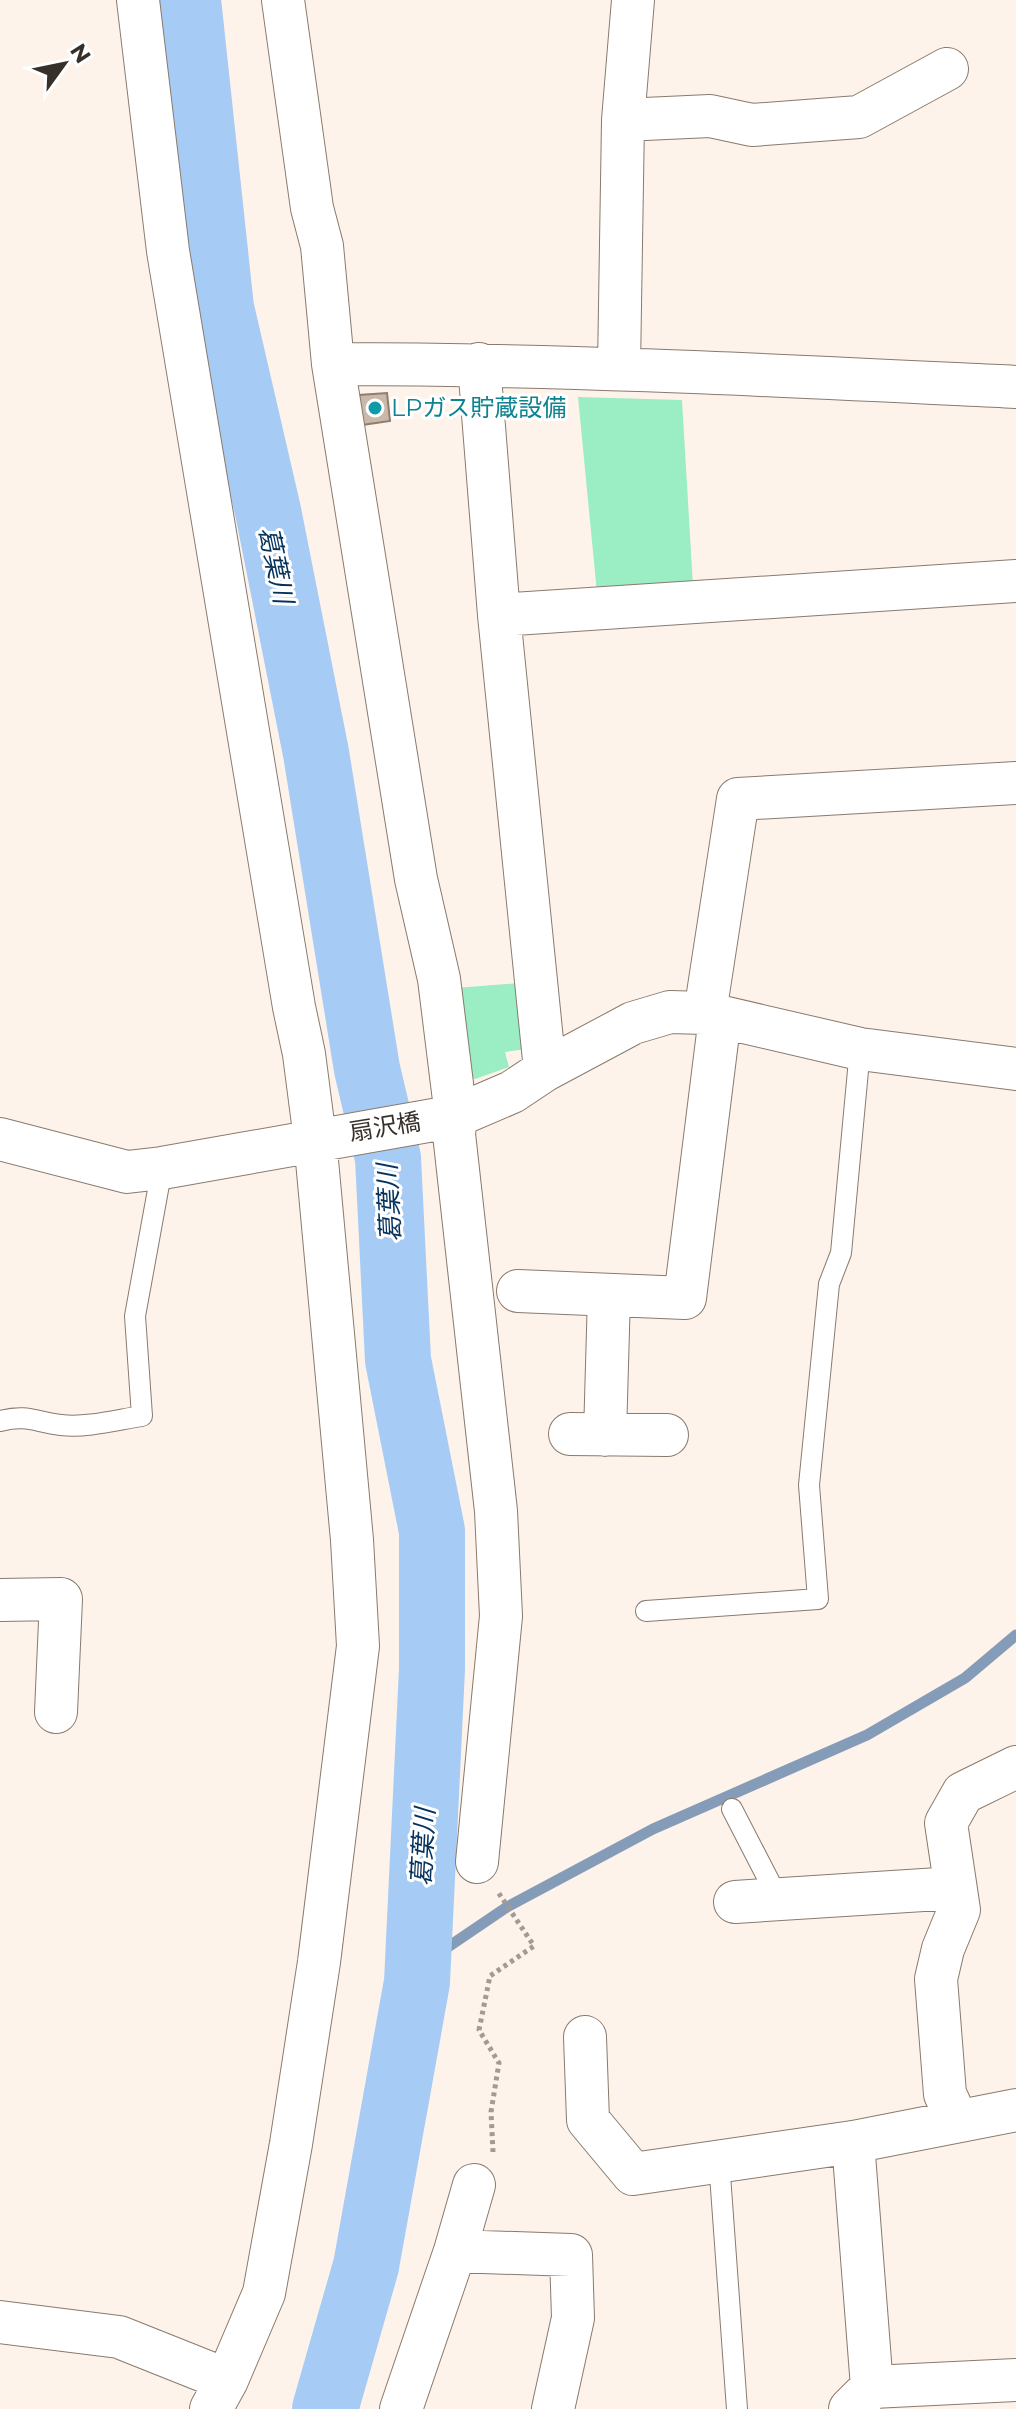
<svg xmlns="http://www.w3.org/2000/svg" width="1016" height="2409" viewBox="0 0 1016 2409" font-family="Montserrat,'Noto Sans JP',sans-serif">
<rect width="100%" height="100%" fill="#fef3ea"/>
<path fill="#9bedc3" d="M578 397 682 400 693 586 597 593Z
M520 983 527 1049 505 1052 509 1067 475 1079 463 1072 455 988Z"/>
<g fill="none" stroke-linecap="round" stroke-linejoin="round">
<path stroke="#859cb8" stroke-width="11" d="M417 1968 507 1907 653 1829 867 1735 965 1678 1016 1635"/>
<path stroke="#a6cbf5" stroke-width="66" d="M188 0 221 308 268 511 316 753 367 1069 388 1158 398 1360 432 1531V1669L417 1982 366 2266 325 2409"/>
</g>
<path fill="#cab9ab" stroke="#8e7e70" stroke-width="2" d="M387 393 390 421 362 425 359 395Z"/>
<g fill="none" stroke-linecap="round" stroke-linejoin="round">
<defs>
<path id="lane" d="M0 1421C28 1414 35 1422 61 1425 87 1428 116 1420 142 1416L135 1316 162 1168
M646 1611 818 1599 809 1485 829 1284 841 1253 860 1049
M732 1809 779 1900
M719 2161 737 2409"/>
<path id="street" d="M138 0 168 251 294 1007 304 1054 315 1139 352 1540 358 1646 319 1962 291 2144 264 2293 227 2380 211 2409
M283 0 312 208 322 246 333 364 416 879 439 979 456 1116 454 1134 496 1511 501 1616 477 1862
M623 120 710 116 752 125 859 117 947 69
M333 364C561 364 788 376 1016 387
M479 364 499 615 545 1070
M619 368 623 120 633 0
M499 615 1016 581
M705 1013 738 799 1016 783
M0 1139 127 1172 162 1168 456 1116 512 1092 545 1070 633 1023 670 1012 705 1013 860 1049 1016 1069
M518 1291 685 1298 720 1017
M570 1434 667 1435
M605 1435 609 1295
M0 1600 61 1599 56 1712
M735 1902 955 1888
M585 2037 588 2120 633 2174 853 2142 1016 2110
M957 2120 945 2094 936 1979 943 1949 959 1910 946 1823 963 1793 1016 1767
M455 2251 571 2255 573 2318 553 2409
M0 2322 119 2337 227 2380
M872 2387 1016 2380
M401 2409 455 2251 474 2185
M850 2409 872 2387 853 2142"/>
</defs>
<use href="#lane" stroke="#897a6c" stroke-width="22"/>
<use href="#street" stroke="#897a6c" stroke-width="44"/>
<path stroke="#a39a93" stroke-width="5" stroke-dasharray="4 4" stroke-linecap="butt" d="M493 2152 491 2112 499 2063 479 2030 490 1976 534 1946 498 1892"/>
<use href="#lane" stroke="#fff" stroke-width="20"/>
<use href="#street" stroke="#fff" stroke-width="42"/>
</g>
<circle fill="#0f9aa8" stroke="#fff" stroke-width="3" cx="375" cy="408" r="8"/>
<g text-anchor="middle" stroke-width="6" stroke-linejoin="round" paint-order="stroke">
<g font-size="24" fill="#0d838f" stroke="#fff" text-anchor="start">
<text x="391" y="416">LPガス貯蔵設備</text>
</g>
<g font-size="24" fill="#37302a" stroke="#fff">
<text transform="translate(385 1127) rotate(-9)" y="8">扇沢橋</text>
</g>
<g font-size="26" font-style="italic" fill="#04325c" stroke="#fff">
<text transform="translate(276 565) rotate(78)" y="9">葛葉川</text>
<text transform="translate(389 1203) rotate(-93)" y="9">葛葉川</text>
<text transform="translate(423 1847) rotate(-87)" y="9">葛葉川</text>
</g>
</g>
<g transform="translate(64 64) rotate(57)" stroke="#ffffff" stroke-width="6" paint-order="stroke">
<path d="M0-6L14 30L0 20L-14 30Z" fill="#37302a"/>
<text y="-12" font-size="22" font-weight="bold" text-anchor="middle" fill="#37302a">N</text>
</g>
</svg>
